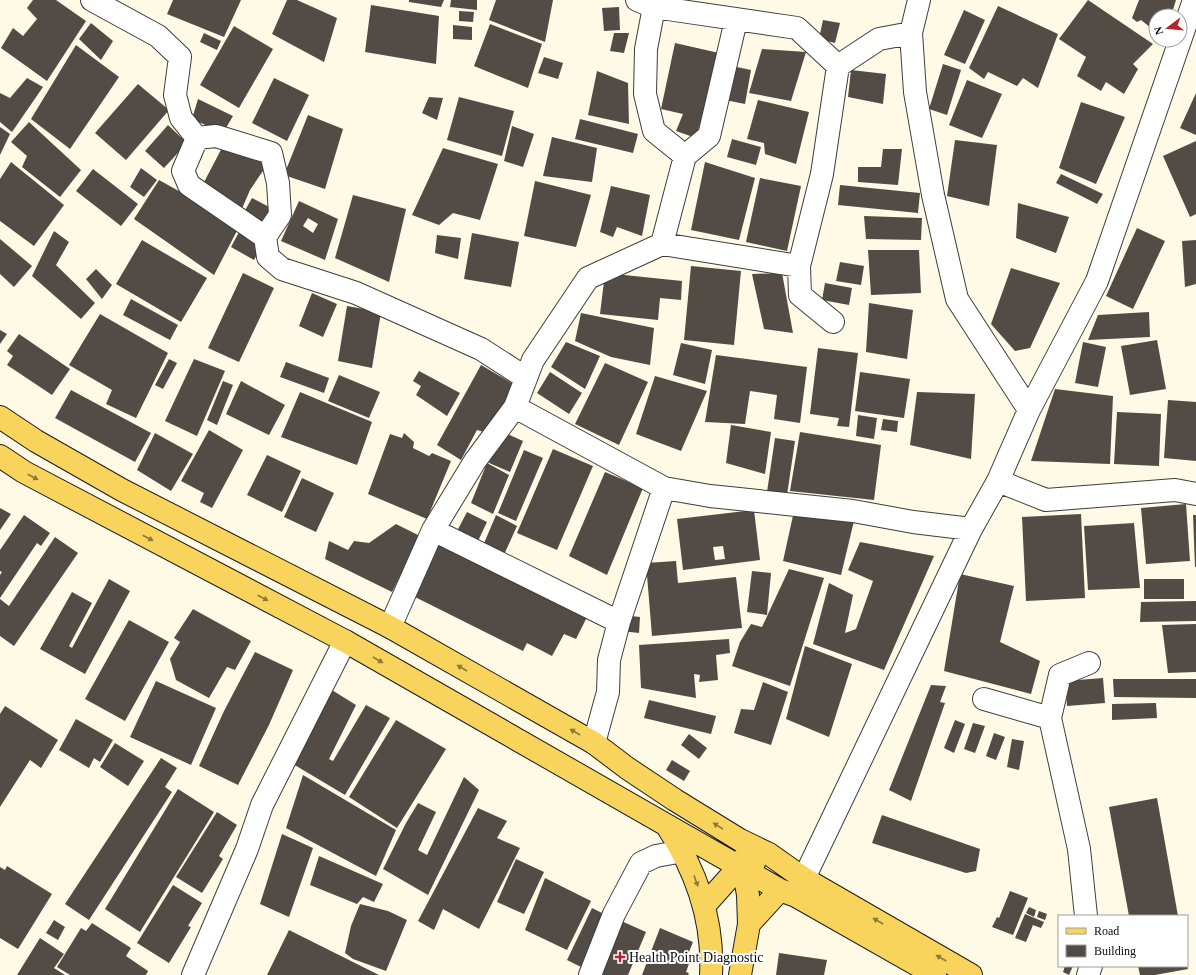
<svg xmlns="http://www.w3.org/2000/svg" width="1196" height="975" viewBox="0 0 1196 975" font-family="'Times New Roman',serif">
<rect width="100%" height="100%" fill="#fffae6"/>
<path fill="#524b46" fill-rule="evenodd" d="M33 0H56L86 21 47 81 1 48 13 28 23 36 37 19 27 8Z
M173 0H241L224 37 167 14Z
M287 0H297L337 18 324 62 272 34Z
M409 0H444L441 7 409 2Z
M451 0H477V10L450 7Z
M496 0H553L545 42 489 20Z
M1088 0 1153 44 1133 64 1138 69 1124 94 1106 82 1101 91 1077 76 1086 57 1059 39Z
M1139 0H1176L1171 16H1156V32L1141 20 1137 22 1132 18Z
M371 5 439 16 436 64 365 52Z
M998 6 1058 34 1038 88 1023 78 1017 86 988 72 984 79 969 68Z
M619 7 620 30 604 31 602 8Z
M964 10 985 20 965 64 944 55Z
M459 11 474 12 473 22 459 21Z
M823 20 840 23 835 43 819 39Z
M91 23 113 41 101 60 79 39Z
M490 24 542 44 528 88 474 66Z
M453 25 472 27V40L453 39Z
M234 26 273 49 239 108 200 85Z
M204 33 221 41 217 50 200 42Z
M614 33H629L624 53 610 51Z
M675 43 719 53 696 138 676 131 683 114 661 109Z
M76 45 119 77 70 149 31 119Z
M762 49 806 52 791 101 749 93Z
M544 57 563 63 558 79 538 73Z
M943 64 961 70 947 115 929 109Z
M732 66 751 70 745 104 725 100Z
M851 70 886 74 883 104 848 97Z
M597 71 628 83 629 124 588 115Z
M27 78 43 87 12 132 0 122V93L10 98Z
M274 78 309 95 287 141 252 123Z
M967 80 1002 94 982 138 949 125Z
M138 84 169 110 126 160 95 133Z
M1196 93V135L1180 128Z
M429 97 443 98 437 120 422 113Z
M459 97 514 111 502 156 447 140Z
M198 99 233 116 223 133 192 119Z
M758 100 809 112 796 164 765 154 764 143 747 139Z
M1081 102 1125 117 1096 184 1059 168Z
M308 115 343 129 325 189 284 175Z
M580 119 638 134 633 153 575 139Z
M29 122 81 170 60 197 22 167 27 156 11 142Z
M168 125 187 143 164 168 145 151Z
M512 126 534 134 523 167 504 161Z
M0 127 10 134 0 155Z
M552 137 597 148 592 182 543 176Z
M732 139 761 147 756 165 727 157Z
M955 140 997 145 989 206 947 196Z
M1196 141V214L1190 217 1163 156Z
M225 142 267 165 250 190 241 211 201 188Z
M443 148 498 164 480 220 453 213 439 225 412 215Z
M883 149H902L898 185 858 182V167H881Z
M11 162 64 205 34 246 0 221V179Z
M705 162 755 178 739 240 691 230Z
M141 168 157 180 144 197 130 187Z
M93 169 138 204 121 226 76 191Z
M1061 174 1103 194 1097 204 1056 183Z
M760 178 801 186 787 251 746 242Z
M159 180 240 225 214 275 134 219Z
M535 181 591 195 576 247 524 236Z
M840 185 920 193 918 213 838 205Z
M611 186 650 195 642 236 617 227 613 237 600 232Z
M353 195 406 209 389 282 335 258Z
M252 198 271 208 262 225 243 214Z
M299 201 338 219 325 260 281 241ZM308 218 318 224 313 233 303 226Z
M1018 203 1069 217 1056 253 1016 238Z
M864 216 922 218 921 240 866 239Z
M1137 228 1165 241 1133 309 1106 296Z
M54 231 69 242 56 265 95 303 81 319 32 276Z
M239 232 262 246 254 260 231 247Z
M472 233 519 242 511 287 464 279Z
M437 235 461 238 458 259 435 253Z
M0 239 32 266 14 287 0 274Z
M142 240 207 278 181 322 116 284Z
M1196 240V284L1185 287 1182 241Z
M868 250H919L921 293 871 295Z
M840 262 864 266 861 285 836 281Z
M691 266 741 271 734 345 684 340Z
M1011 268 1060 283 1030 348 1015 351 991 324Z
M96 269 112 285 102 299 86 279Z
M243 273 274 288 239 362 208 348Z
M605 273 682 281 681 300 660 298 658 320 600 314Z
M782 273 793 333 764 329 752 274Z
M825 283 852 288 849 305 822 300Z
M312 293 337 304 323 337 299 326Z
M131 299 178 325 170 340 123 315Z
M869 303 913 310 907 359 866 352Z
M347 306 381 312 372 368 338 361Z
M1149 312 1150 337 1088 340 1098 315Z
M581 313 654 328 650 365 611 357 575 341Z
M100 314 168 353 136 418 106 404 112 390 69 365Z
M0 330 7 334 0 344Z
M19 334 70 369 52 395 7 365 13 356 7 351Z
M1157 340 1166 389 1130 395 1121 346Z
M566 342 600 356 585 389 551 367Z
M1083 342 1106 347 1098 387 1075 383Z
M681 343 712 350 705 384 673 375Z
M818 348 858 353 849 427 837 426 839 418 810 414Z
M716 355 807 367 800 423 774 419 777 395 750 391 745 424 705 422Z
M169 359 177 363 163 389 155 385Z
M194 359 225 371 197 436 165 421Z
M286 362 329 378 324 393 280 377Z
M605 363 648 382 619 445 575 424Z
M481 365 515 385 487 433 477 430 461 460 437 445Z
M419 371 460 393 447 416 416 395 421 386 413 381Z
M550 372 582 393 569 414 537 393Z
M860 372 910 379 904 418 855 411Z
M339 375 380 392 369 418 328 401Z
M655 376 707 391 681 451 636 434Z
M223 381 233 385 217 425 207 420Z
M241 381 285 405 269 435 226 414Z
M1055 389 1113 396 1110 464 1031 461Z
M71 390 151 433 135 462 55 418Z
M300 392 372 422 357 465 281 437Z
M917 392 975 394 971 459 910 445Z
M1168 400 1196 402V461L1164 458Z
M1117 412 1161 414 1159 466 1114 464Z
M858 415 877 418 874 439 856 436Z
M883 419 898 421 897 432 881 430Z
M731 425 771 432 765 474 726 463Z
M209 430 243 450 212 508 200 502 204 493 181 481Z
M503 432 523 441 510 472 489 463Z
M800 432 881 445 874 500 790 491Z
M155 433 193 454 171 491 137 470Z
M404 433 414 442 413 448 429 456 432 453 451 461 427 519 368 494 390 434 402 438Z
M775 438 795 441 787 495 767 492Z
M553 449 593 466 557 550 517 533Z
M524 450 543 458 516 521 498 513Z
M267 455 301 471 282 512 247 495Z
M487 463 509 475 493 514 471 503Z
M605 472 643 488 607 575 569 556Z
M302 478 334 493 316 532 284 517Z
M1186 504 1190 561 1146 564 1141 508Z
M0 508 11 514 0 530Z
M754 510 760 560 683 570 677 519ZM723 546 725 559 715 560 713 547Z
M794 511 854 521 841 575 783 561Z
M467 512 487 522 477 543 456 533Z
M1081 514 1085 598 1026 601 1022 517Z
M24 515 50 533 41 546 37 543 0 598V575L2 572 0 571V550Z
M496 515 517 526 503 557 482 548Z
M1193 515H1196V567H1195Z
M1134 523 1140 588 1088 590 1084 526Z
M396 524 420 536 392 592 325 559 329 541 348 550 354 541 369 543Z
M55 537 78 553 14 646 0 636V599L9 606Z
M437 541 588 615 576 639 564 634 552 656 527 643 523 651 411 595Z
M860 542 934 556 884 670 813 644 829 583 853 595 845 633 856 629 873 581 848 570Z
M676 561 678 583 736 577 742 628 652 636 646 563Z
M789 569 824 578 790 686 732 666 740 642 751 624 762 627Z
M752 571 771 573 767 615 747 612Z
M960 574 1014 586 1000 642 1040 661 1031 694 944 671Z
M109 579 130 591 85 674 40 649 72 592 92 603 69 646 72 648Z
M1144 579H1184V599H1144Z
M1196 601V621L1140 622 1141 602Z
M193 609 251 641 235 670 227 667 209 698 176 680 170 659 180 642 174 638Z
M623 615 640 617 639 633 621 631Z
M129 620 169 642 125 721 85 699Z
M1196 624V672L1168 673 1162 625Z
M729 639 730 653 716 655 718 680 699 682 700 675 694 674 696 698 641 688 639 645Z
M805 646 852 664 829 737 786 719Z
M255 652 293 670 269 725 238 785 199 766 224 711Z
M1103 678 1105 703 1067 706 1065 681Z
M1113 679H1196V698L1114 697Z
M156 681 216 708 191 765 130 737Z
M763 682 788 692 771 745 734 733 741 709 754 710Z
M931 685 946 686 940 702 945 703 911 801 889 790Z
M327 687 356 705 329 759 333 761 366 705 390 718 345 795 293 764Z
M649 700 716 716 711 734 644 718Z
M1156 703 1157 718 1112 720V704Z
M5 706 58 740 41 768 30 760 0 807V714Z
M76 719 113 740 100 762 94 758 89 768 59 750Z
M396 720 446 749 397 828 349 797Z
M955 720 965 724 954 753 944 748Z
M973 723 985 726 975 753 964 749Z
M994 733 1005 737 996 760 986 756Z
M689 734 707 748 699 759 681 745Z
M1012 739 1024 741 1019 770 1007 767Z
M115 743 144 761 128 786 100 767Z
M161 758 177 768 165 787 172 792 89 920 65 904Z
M672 760 690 771 684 781 666 770Z
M303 775 396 830 376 876 286 828Z
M464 777 479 790 428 895 383 869 406 823 418 803 436 812 418 850 427 855Z
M178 789 214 812 140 932 105 909Z
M1157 798 1178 916H1129L1109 807Z
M478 808 507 821 497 838 520 848 479 929 443 909 434 930 418 921Z
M217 812 237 825 219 856 223 859 202 893 176 877Z
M882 815 980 849 976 871 966 873 872 843Z
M282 834 313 848 289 917 260 904Z
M319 856 383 884 374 902 363 897 357 904 310 885Z
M516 859 544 872 524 914 497 902Z
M7 866 52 894 18 949 0 938V867L5 870Z
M545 878 591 901 567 950 525 930Z
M173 885 202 903 188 926 191 927 169 963 137 943Z
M1010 891 1028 898 1013 935 992 927 997 917 999 918Z
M360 904 388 911 407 920 386 971 353 959 345 953 351 926Z
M1029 907 1036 910 1034 917 1026 913Z
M592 908 608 916 583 968 567 960Z
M1039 911 1047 914 1045 920 1037 917Z
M1025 914 1044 922 1041 928 1033 925 1026 942 1015 938Z
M54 920 65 927 58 940 46 933Z
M619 920 646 932 628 975H596Z
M92 923 131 948 126 956 148 971 146 975H70L57 967 81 928 86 931Z
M660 928 693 942 687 957 691 958 686 972 689 973 688 975H642Z
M289 930 379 975H267Z
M40 938 64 954 54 968 65 975H17Z
M779 953 827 960 824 975H776Z
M1065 966H1073L1069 975 1063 972Z
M1138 966H1187L1188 969 1155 975H1140Z"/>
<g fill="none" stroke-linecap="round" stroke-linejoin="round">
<defs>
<path id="minor" d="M92 0 158 36 180 57 175 95 181 118 197 138 183 171 189 185 265 237 268 257 282 269 356 293 481 349 526 378
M919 0 911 33 915 92 933 195 957 299 1029 410
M654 7 797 28 838 66
M197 138 216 136 271 153 278 183 280 215 265 237
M685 156 709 136 736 20
M662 244 799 266
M833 322 800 295 799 266 822 174 838 66 879 39 911 33
M515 407 664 488 710 496 853 511 913 522 971 529
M998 481 1046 500 1175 490 1196 494
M433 530 619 622
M390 627 433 530 475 461 515 407 533 360 588 278 662 244 685 156 654 131 645 94 646 49 654 7 637 0
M984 699 1050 718 1079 849 1086 916
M1050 718 1060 675 1089 663
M594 743 608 692 609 660 619 622 664 488
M796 895 971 529 998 481 1029 410 1097 281 1194 0
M193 975 247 849 262 805 345 641
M590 975 614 914 641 863 656 856 683 851
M1088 975 1091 966"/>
<path id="major" d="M0 417 36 441 122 490 390 627 594 743 627 768 675 800 740 840 769 854 803 878 971 975
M0 456 24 472 345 641 780 890 796 896 935 975
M667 826C697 872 714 920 711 975
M742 860 748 895 749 924
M704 906 729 878 754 863
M740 975 749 924 780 890"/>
</defs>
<use href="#minor" stroke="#3d3d3d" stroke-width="24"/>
<use href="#major" stroke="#1b1b1b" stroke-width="24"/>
<use href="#minor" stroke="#fff" stroke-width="22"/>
<use href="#major" stroke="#f9d45c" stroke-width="22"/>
</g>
<defs><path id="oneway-solid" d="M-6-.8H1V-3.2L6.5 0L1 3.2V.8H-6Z"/></defs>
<g fill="#8d7937">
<use href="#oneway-solid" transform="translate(33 477) rotate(28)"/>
<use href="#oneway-solid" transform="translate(148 538) rotate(28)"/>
<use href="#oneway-solid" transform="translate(263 598) rotate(28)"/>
<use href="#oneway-solid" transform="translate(378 660) rotate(30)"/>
<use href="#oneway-solid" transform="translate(462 668) rotate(-150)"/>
<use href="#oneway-solid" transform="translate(575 732) rotate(-150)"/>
<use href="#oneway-solid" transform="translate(718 826) rotate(-148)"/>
<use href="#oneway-solid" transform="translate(696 881) rotate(70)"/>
<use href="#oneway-solid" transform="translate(878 921) rotate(-150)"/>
<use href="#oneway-solid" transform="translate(941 958) rotate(-150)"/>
</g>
<path fill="#b82329" stroke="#fff" stroke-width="1.5" d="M618 951h4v4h4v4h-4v4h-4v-4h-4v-4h4z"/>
<g text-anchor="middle" stroke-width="4" stroke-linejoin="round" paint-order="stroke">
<g font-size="14" fill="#0a0a0a" stroke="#fff" text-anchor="start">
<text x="629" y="962">Health Point Diagnostic</text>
</g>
</g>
<rect x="1058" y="915" width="130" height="52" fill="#ffffff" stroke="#9d9d9d"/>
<rect x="1066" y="928" width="20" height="6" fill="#f9d45c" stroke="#9d9d9d"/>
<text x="1094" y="935" font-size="12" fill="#0a0a0a">Road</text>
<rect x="1066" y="945" width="20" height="12" fill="#524b46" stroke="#9d9d9d"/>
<text x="1094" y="955" font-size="12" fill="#0a0a0a">Building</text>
<g transform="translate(1168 28) rotate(254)"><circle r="19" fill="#ffffff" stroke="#9d9d9d"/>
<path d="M0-3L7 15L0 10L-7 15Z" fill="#b82329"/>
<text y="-6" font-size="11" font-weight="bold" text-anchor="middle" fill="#0a0a0a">N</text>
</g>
</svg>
